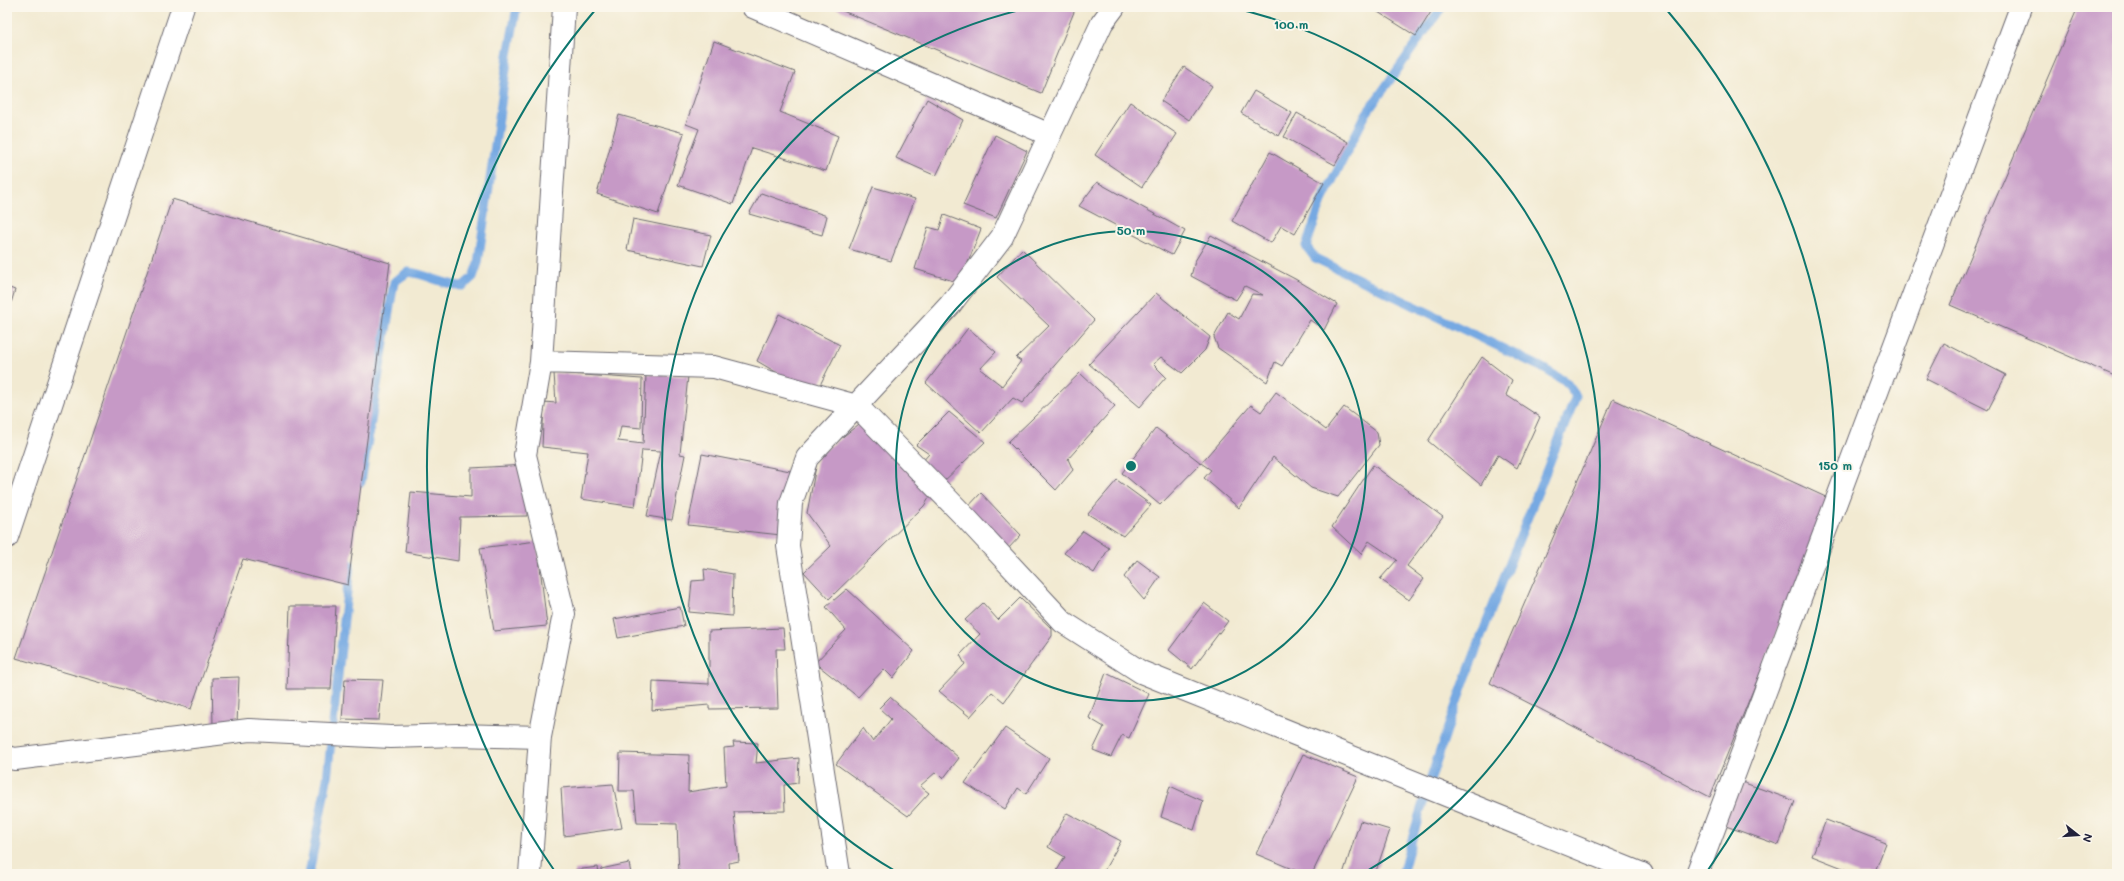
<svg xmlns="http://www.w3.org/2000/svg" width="2124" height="881" viewBox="0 0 2124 881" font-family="Mali,sans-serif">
<rect width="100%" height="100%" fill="#fbf7ec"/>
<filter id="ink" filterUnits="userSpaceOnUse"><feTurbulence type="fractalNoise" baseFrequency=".025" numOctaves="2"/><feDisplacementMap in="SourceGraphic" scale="8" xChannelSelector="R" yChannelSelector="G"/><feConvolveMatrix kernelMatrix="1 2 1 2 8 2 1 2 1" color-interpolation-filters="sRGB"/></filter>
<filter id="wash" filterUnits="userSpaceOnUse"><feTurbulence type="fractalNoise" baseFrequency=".012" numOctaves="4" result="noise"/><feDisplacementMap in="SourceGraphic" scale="16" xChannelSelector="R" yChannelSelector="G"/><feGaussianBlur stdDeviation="0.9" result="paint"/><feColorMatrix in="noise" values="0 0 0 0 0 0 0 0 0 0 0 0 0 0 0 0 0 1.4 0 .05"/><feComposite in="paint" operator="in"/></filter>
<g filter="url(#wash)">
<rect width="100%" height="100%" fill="#f2ead2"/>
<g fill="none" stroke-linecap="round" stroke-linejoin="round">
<path stroke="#76a9e2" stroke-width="9" d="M361 482 394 282 408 272C427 274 444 285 463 286L473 277 478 263 508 55 517 7
M309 874 327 779 350 564
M1402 874C1447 710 1514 554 1576 396L1566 382 1541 367 1315 258 1306 246 1322 201 1366 114 1442 7"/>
</g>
<g id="blocks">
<path fill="#c699c6" d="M833 7H1076L1041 93Z
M1370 7H1434L1416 36Z
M2078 7H2117V377L1950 305Z
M714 41 795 72 780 112 838 136 826 171 752 148 733 204 678 185 699 129 686 124Z
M1184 67 1212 86 1189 120 1161 101Z
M1254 91 1292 113 1279 136 1241 113Z
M927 99 963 120 936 176 896 158Z
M1130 102 1177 134 1142 187 1095 155Z
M1297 113 1348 142 1335 165 1284 137Z
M619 115 684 133 658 214 597 194Z
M995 135 1027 151 996 218 963 205Z
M1270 152 1324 183 1295 234 1281 226 1271 243 1232 221Z
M1097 182 1185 231 1172 255 1079 206Z
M873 187 915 199 891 261 849 249Z
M761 193 827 216 822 235 749 214Z
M172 199 390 263 348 585 243 559 191 709 16 658Z
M944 215 981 229 960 283 915 269 928 227 939 230Z
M633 219 711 235 703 266 627 250Z
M1211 235 1295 279 1337 304 1324 330 1310 320 1282 366 1275 362 1267 382 1218 348 1214 337 1228 312 1239 319 1252 294 1263 295 1245 286 1236 300 1191 276 1195 261Z
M1022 249 1094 320 1022 403 1013 398 981 433 926 383 968 328 996 352 980 369 1002 386 1021 361 1016 358 1049 326 997 277Z
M7 287 15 290 7 316Z
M1156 293 1210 337 1205 350 1182 373 1161 357 1153 364 1166 377 1140 407 1089 364Z
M779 314 840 345 815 395 757 361Z
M1944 343 2006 375 1988 410 1926 379Z
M1482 357 1512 380 1506 395 1540 417 1517 468 1498 455 1481 485 1428 441Z
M554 373 642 379 641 428 621 426 618 441 643 444 646 374 688 376 680 454 685 455 672 520 647 516 661 451 642 450 635 507 581 499 588 452 542 447 544 402 556 403Z
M1080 373 1115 406 1068 459 1073 470 1056 490 1008 442Z
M1276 392 1326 430 1344 407 1377 432 1379 445 1338 497 1311 488 1273 457 1239 508 1204 478 1211 470 1201 463 1160 505 1122 473 1156 428 1201 463 1251 405 1261 412Z
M1613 399 1830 499 1710 797 1490 683Z
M949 412 985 442 941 484 920 464 929 454 916 445Z
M863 421 931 495 924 506 829 599 804 572 831 546 807 513 818 456Z
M702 454 790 471 781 535 688 525Z
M527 465V516L460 517 458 561 405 552 411 492 471 497V468Z
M1373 465 1443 517 1407 566 1424 579 1409 600 1380 579 1397 560 1369 541 1361 554 1332 527Z
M1117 480 1151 505 1123 536 1088 514Z
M981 493 1021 535 1007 550 965 510Z
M1083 531 1109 548 1094 573 1064 553Z
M537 541 547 626 494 631 480 548Z
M1137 560 1160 577 1144 600 1124 577Z
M704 569 733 574 732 616 689 612 692 581 705 580Z
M847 589 914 651 893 678 884 669 858 697 815 663 846 630 826 607Z
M1020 598 1052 629V636L1004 702 992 692 970 717 939 691 965 664 960 655 980 634 965 620 983 603 998 620Z
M1204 603 1228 621 1192 669 1169 650Z
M290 606H336L331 689H287Z
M680 607 684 626 618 638 614 619Z
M783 628 785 649H776L778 708 709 709V705L652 710 653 681 709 684V631Z
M1106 673 1149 694 1129 738 1122 735 1111 757 1093 750 1104 727 1089 718Z
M239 677 237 724 213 726 212 678Z
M345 679 383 680 379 720 342 719Z
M890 697 959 758 943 779 936 772 920 786 929 793 908 816 836 764 863 728 873 742 891 719 879 708Z
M1005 728 1049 758 1026 794 1018 788 1005 809 965 783Z
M733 742 758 743 756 763 799 758 798 783 784 785 785 811 734 812 739 861 729 863 730 874H679L677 824 637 823 634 791H619L620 753 689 755 688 792 726 786 724 748 734 747Z
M1303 754 1358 777 1312 874H1304L1256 854Z
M1739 781 1795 801 1779 845 1723 825Z
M613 784 622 828 564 836 561 788Z
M1170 786 1203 801 1194 830 1161 817Z
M1067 813 1121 841 1102 874H1055L1065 857 1048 847Z
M1826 820 1886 843 1874 874H1858L1812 856Z
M1360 821 1390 830 1375 874H1343Z
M629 863 631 874H601V869Z
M598 867 599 874H575V870Z"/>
</g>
</g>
<g filter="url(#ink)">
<use href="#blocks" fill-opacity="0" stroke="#6b6870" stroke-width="1"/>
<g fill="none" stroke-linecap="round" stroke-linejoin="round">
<defs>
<path id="minor" d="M753 7 1050 135
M541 362 714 367 857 406 967 519 1063 622 1141 672 1642 874
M7 537 183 7
M7 757 15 759 249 730 391 737 457 735 540 737
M530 874 540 737 564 614 525 455 541 362 564 7
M839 874 788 546 791 503 807 458 950 305 1002 237 1102 23 1114 7
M1697 874 2021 7"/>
</defs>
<use href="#minor" stroke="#6b6870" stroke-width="24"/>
<use href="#minor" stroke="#fff" stroke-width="22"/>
</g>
</g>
<g fill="none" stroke="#0f766e" stroke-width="2">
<circle cx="1131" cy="466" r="235"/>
<path d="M897 872A469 469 0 0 1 1033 7M1229 7A469 469 0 0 1 1365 872"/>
<path d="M554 870A704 704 0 0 1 596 9M1666 9A704 704 0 0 1 1708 870"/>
</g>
<circle cx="1131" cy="466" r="6" fill="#0f766e" stroke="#fbf7ec" stroke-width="2"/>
<g font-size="12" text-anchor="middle" font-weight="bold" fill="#0f766e" stroke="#fbf7ec" stroke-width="4" stroke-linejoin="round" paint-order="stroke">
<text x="1291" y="29">100 m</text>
<text x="1131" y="235">50 m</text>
<text x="1835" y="470">150 m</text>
</g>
<rect width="2124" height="881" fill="none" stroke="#fbf7ec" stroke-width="24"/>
<g transform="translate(2078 835) rotate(107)" stroke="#fbf7ec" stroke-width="3" paint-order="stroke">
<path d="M0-3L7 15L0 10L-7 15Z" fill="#22223b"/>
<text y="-6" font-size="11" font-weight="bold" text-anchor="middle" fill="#22223b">N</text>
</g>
</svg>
